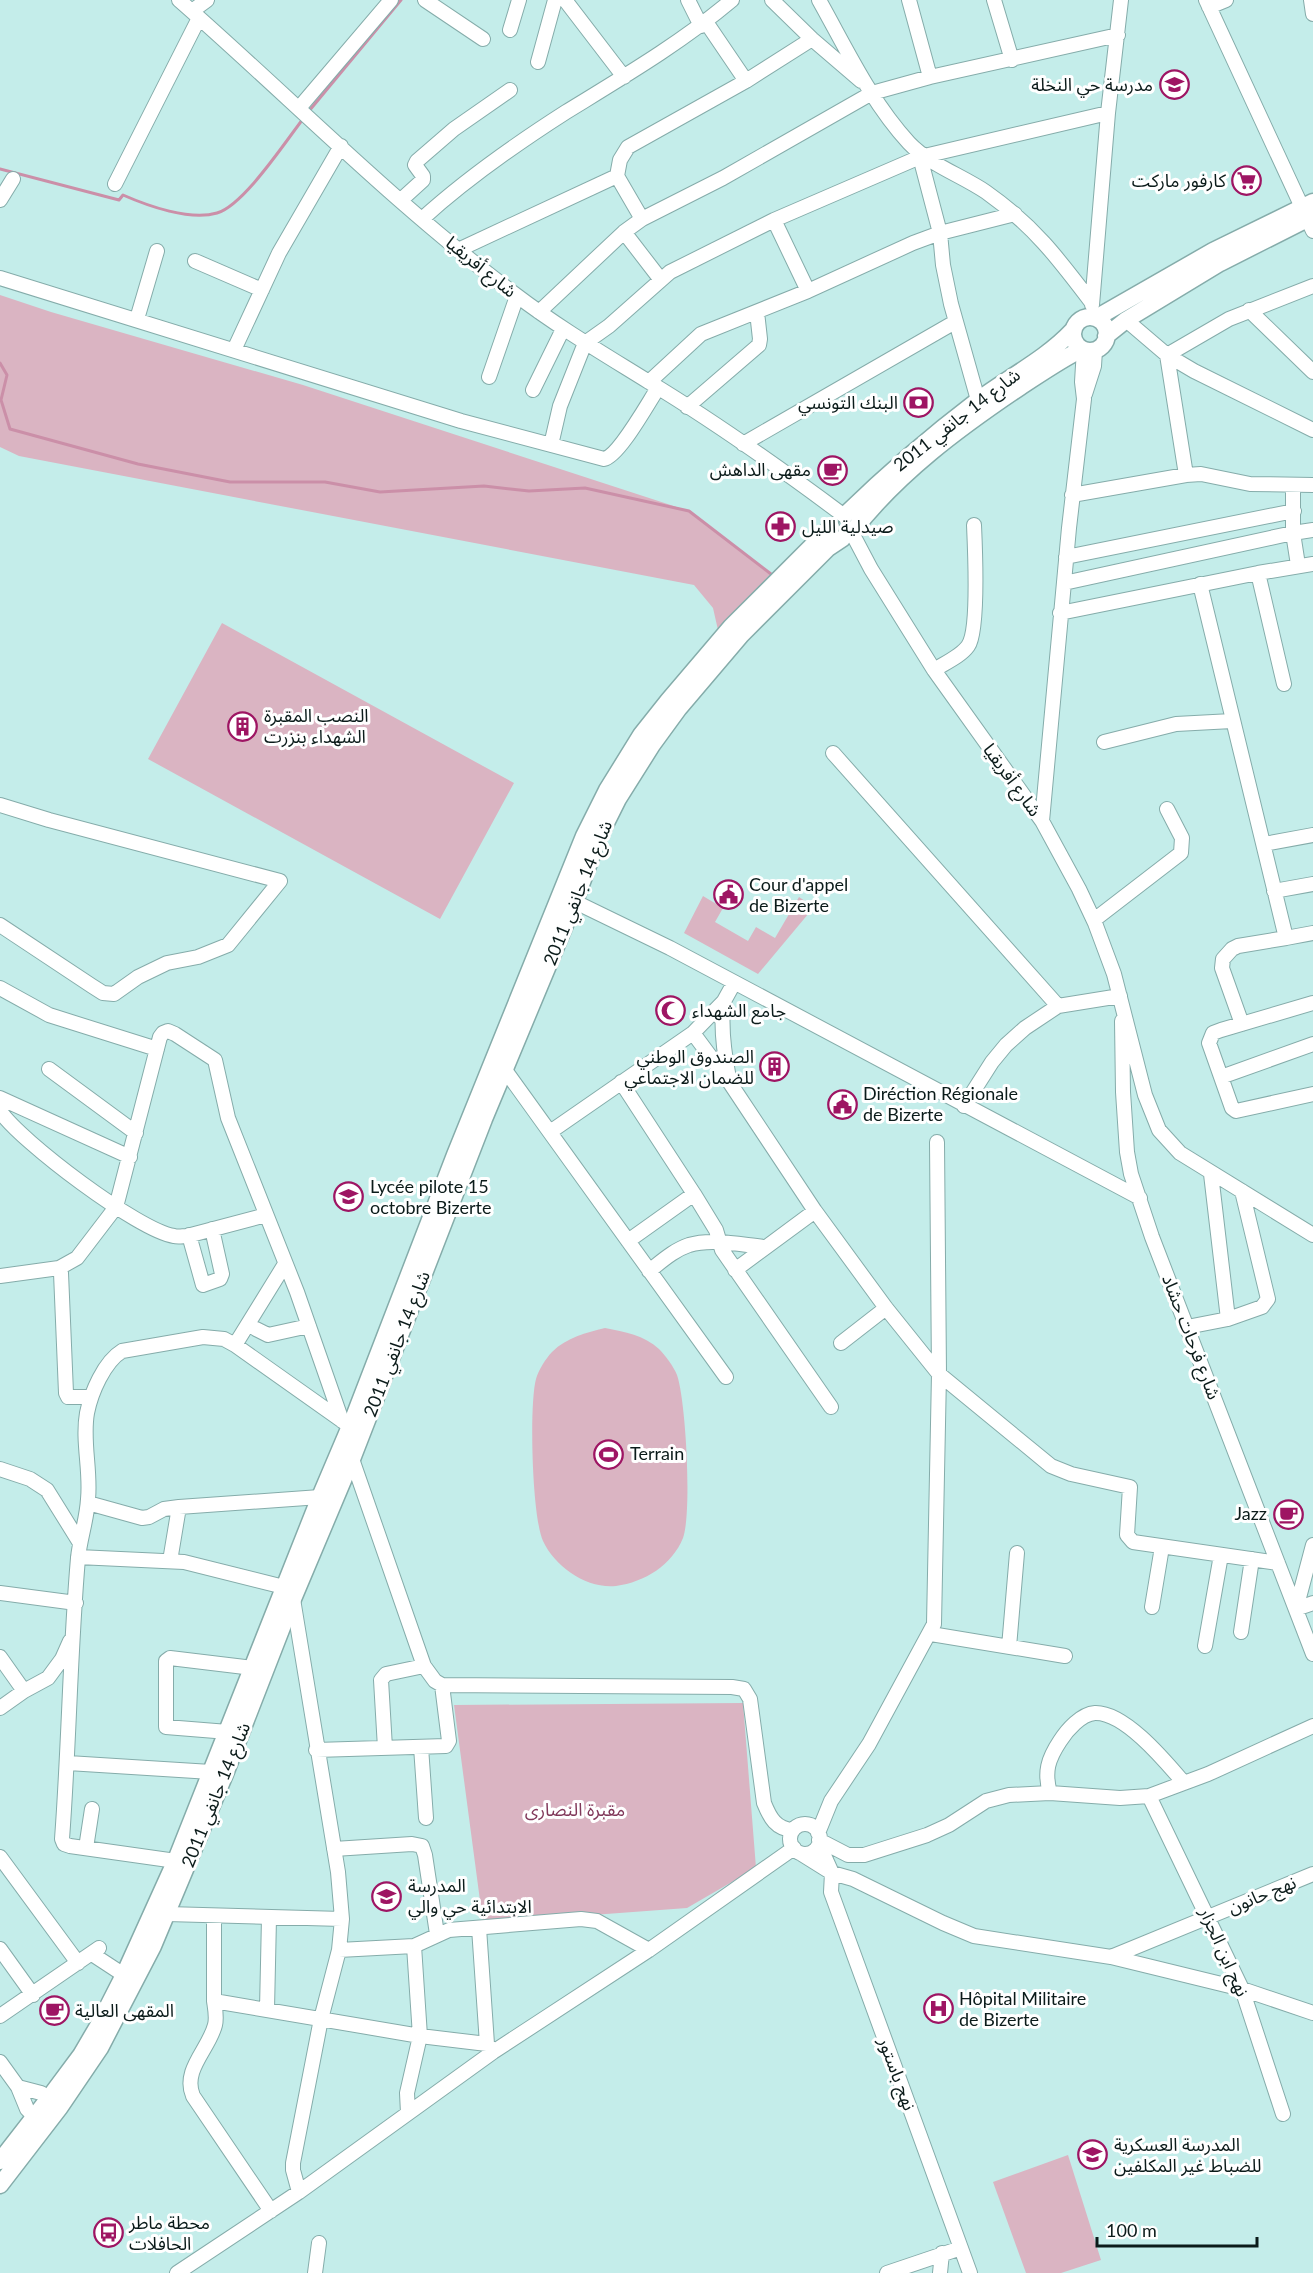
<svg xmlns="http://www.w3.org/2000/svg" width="1313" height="2273" viewBox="0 0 1313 2273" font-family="Lato,'Noto Sans Arabic',sans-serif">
<rect width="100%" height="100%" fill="#c4edea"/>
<path fill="#dab4c2" d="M0 295 51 312 303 385 689 511 771 574 718 630 713 608 694 585 19 456 0 447Z
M222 623 514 783 440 919 148 759Z
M703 896 723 908 715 922 748 941 756 927 775 938 799 897 814 907 758 974 684 933Z
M605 1328C625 1332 644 1335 659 1349 665 1355 674 1367 677 1375 686 1401 692 1513 683 1538 672 1565 645 1582 616 1586 587 1589 555 1567 543 1541 532 1517 529 1405 536 1379 538 1371 546 1358 552 1352 567 1337 586 1333 605 1328Z
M743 1703 756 1868 687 1908 483 1923 454 1705Z
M1068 2155 1101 2260 1061 2273H1026L993 2182Z"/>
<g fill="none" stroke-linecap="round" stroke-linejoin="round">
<path stroke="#cb8fa8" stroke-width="3" d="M309 111 401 0
M0 169 119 200 123 195C148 206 190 221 217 213 244 205 285 142 303 119
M0 363 7 375 1 400 10 429 138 464 230 482H325L380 492 484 486 529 491 585 488 689 511 771 574"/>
<defs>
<path id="minor" d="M179 0C291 98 396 206 516 295 558 327 604 354 649 382 715 422 780 468 843 515
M425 0 483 39
M565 0 624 77
M688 0 701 26
M772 0 812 39 861 81
M819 0C846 48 871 102 909 143 930 165 961 175 986 192 1033 225 1058 258 1092 303
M909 0 930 77
M994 0 1012 60
M1206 0 1313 231
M1311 0 1313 14
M1209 7 1226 0
M192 11 207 0
M706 22 746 81
M510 30 519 0
M538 62 555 0
M299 108 391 0
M920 157 940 233 943 265 951 304 978 400
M617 176 642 219
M115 184 199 18
M0 200 13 179
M401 200 423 180V176L415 165 417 161 454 129 510 90
M422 219C466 179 516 144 566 112 623 77 681 43 732 0
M774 220 808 291
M624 232 661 280
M458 250 617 176 620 160 628 147 746 81 812 39
M195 261 262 290
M0 278 461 421 604 459C619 456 648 403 658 388
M1092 305 1108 113 1121 0
M1249 310 1313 372
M539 312 624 232 642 219 723 178 872 93 930 77 1118 35
M137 319 157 251
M1126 320 1167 355 1194 371 1313 430
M234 350 279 253 341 146
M489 377 517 296
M649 382 701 334 808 291 913 243 940 233 1015 214
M533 390 563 329
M1085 394 1094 366 1095 350
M687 407 759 345 760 339 757 312
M743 444 955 322
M551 445 560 406 585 343 609 326 670 272 774 220 920 157 1108 113
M1186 475 1167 355 1229 319 1313 286
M1293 485V533L1298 565
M1072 495 1186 475 1201 474 1250 484 1313 485
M852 533 871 569 934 670 1042 821 1079 889 1095 923 1114 974 1145 1095 1159 1130 1180 1153 1313 1235
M1066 557 1294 511
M1258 573 1284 684
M1064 583 1293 533 1313 530
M1200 584 1286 938 1313 933
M1060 613 1258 573 1313 564
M934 670C945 663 961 656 968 646 979 631 975 547 974 525
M1104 742 1176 724 1232 721
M833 753 1058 1006
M0 805 49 820 280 881 228 945 198 957 167 963 138 977 114 994 103 993 92 986 0 925
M1042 821 1069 528 1084 399 1082 382 1084 349
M1264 844 1313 835
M1274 891 1313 884
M565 897 670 948 1140 1198
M1094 920 1181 853 1182 838 1167 809
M0 988 49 1015 157 1049
M724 1001C720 1026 724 1053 729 1078
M1313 1003 1221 1030 1213 1033 1209 1043 1232 1108 1236 1111 1313 1094
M1122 1021 1123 1092 1127 1152 1131 1174 1152 1237 1313 1654
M1242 1024 1222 968 1223 959 1232 949 1238 946 1286 938
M693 1033 730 1083 815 1211 886 1308 939 1374 1051 1466 1071 1474 1130 1487 1127 1535 1133 1542 1278 1563
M49 1069 136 1133
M505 1070 726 1377
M1221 1077 1313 1044
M621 1082 694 1194 716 1230 722 1250 831 1407
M0 1098 130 1157
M964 1106 992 1062 1006 1045 1025 1028 1058 1006 1120 996
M0 1111C20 1141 139 1231 174 1236 178 1237 183 1236 187 1236L266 1215
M550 1132 693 1033 724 1001 734 983
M1211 1174 1228 1319
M189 1235 203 1285 220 1279 222 1274 212 1229
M628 1241 694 1194
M59 1268 61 1273 66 1393 68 1397H91
M735 1270 815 1211
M649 1271C662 1261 674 1250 689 1245 712 1238 742 1245 765 1247
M0 1276 59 1268 77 1258 116 1207 160 1037 163 1033 168 1031 175 1034 215 1060 228 1118 297 1292 342 1421
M1187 1327 1228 1319 1262 1307 1268 1299 1242 1191
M256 1329 268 1335 309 1326
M841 1343 886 1308
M235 1345 285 1264
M352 1459 424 1666 435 1681 442 1685 732 1687 744 1689 750 1699 764 1803C770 1818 776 1829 793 1830
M0 1469 30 1479 47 1490 80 1543
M88 1503 142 1518 149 1517 164 1509 179 1507 320 1497 327 1499
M78 1557 184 1562 284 1587
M170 1561 179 1507
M0 1593 76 1603
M293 1599 338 1872 342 1919 339 1950 321 2019 293 2163V2170L299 2192
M1152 1607 1162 1547
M1296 1609 1313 1545
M1296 1609 1313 1603
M1241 1632 1252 1559
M931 1634 1065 1656
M1205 1646 1221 1555
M1009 1647 1017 1553
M0 1657 24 1691
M0 1708 24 1691 48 1678 62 1659 70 1641
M228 1732 166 1727V1661L170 1658 253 1668
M421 1747 426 1818
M385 1748 381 1680 386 1674 424 1666
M316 1750 446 1746 449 1741 442 1685
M68 1763 211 1772
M1050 1793C1044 1772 1048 1759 1060 1741 1067 1730 1081 1714 1095 1713 1125 1712 1166 1762 1184 1783
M1149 1796 1242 1989 1283 2114
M790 1839a15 15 0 1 1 30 0a15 15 0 1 1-30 0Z
M818 1833 831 1801 869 1744 934 1624 939 1374 937 1142
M819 1840 848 1855H864L927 1835 949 1825 986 1801 1009 1795 1050 1793 1120 1798 1149 1796 1208 1774 1313 1726
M819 1844 832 1873 831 1892 970 2273
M86 1848 92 1809
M334 1849 412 1844 422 1846 425 1855 437 1934
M800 1853 832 1873 853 1879 943 1923 974 1936 1111 1957 1242 1989 1313 2013
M0 1857 78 1963
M183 1862 70 1846 64 1844 62 1839C69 1746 70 1651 78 1558 80 1538 87 1519 88 1499 91 1471 82 1441 87 1413 91 1393 104 1362 122 1351L203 1337 224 1339 235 1345 358 1432
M167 1914 342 1919
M214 1916V2001L420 2036 487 2044 493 2052
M479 1928 487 2044
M0 1949 33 1995
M339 1950 414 1946 449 1930 581 1919 597 1921 649 1950
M92 1954 124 1975
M1111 1957 1313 1874
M214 2001C215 2008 217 2017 215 2025 209 2049 182 2070 193 2096L271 2211
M267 2009 269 1918
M0 2016 99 1948
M0 2062 18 2087 27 2109 42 2124
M18 2087 41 2093 56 2104
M408 2113 407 2093 420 2036 414 1946
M177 2273 299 2192 493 2052 649 1950 794 1848
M315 2273 319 2243
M887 2273 961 2248
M940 2273 942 2253"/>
<path id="major" d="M1073 334a17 17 0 1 1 34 0a17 17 0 1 1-34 0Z
M1096 318 1213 251 1313 202
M1106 336 1126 320 1220 263 1313 216
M845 515C887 474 931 436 977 401 1009 377 1046 359 1073 330
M853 531C898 473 959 428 1020 387 1040 374 1060 360 1082 349
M0 2161 49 2098 81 2055 98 2026 124 1975 176 1860 320 1497 354 1417 455 1155 584 836 607 790 641 735 668 701 731 627 831 527
M0 2185 60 2107 100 2048 153 1946 225 1774 293 1599 352 1459 484 1119 575 901 598 839 618 799 652 745 679 708 741 635 828 548 843 538"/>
</defs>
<use href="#minor" stroke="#85acaa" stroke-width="16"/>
<use href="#major" stroke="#85acaa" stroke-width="19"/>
<use href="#minor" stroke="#fff" stroke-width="14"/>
<use href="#major" stroke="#fff" stroke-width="16"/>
</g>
<defs>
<symbol id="school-ring" viewBox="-11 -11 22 22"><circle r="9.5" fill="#fff" stroke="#9e1563" stroke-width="1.5"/><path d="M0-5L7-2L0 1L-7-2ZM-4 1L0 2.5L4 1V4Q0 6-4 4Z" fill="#9e1563"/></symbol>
<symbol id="supermarket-ring" viewBox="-11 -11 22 22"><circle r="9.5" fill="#fff" stroke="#9e1563" stroke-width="1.5"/><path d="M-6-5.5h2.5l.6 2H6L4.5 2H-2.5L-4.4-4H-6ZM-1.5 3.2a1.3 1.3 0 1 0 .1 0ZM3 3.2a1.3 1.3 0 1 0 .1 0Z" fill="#9e1563"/></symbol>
<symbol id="bank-ring" viewBox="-11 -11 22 22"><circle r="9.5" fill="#fff" stroke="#9e1563" stroke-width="1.5"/><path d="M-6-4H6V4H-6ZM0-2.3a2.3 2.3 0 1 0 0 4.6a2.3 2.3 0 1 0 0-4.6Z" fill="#9e1563"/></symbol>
<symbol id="cafe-ring" viewBox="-11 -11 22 22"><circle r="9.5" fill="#fff" stroke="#9e1563" stroke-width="1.5"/><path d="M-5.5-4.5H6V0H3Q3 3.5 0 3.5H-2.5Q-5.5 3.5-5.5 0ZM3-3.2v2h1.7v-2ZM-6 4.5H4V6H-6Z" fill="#9e1563"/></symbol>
<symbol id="pharmacy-ring" viewBox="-11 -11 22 22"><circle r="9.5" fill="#fff" stroke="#9e1563" stroke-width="1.5"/><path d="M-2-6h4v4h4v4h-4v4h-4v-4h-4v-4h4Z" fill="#9e1563"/></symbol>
<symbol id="building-ring" viewBox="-11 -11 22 22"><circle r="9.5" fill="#fff" stroke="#9e1563" stroke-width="1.5"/><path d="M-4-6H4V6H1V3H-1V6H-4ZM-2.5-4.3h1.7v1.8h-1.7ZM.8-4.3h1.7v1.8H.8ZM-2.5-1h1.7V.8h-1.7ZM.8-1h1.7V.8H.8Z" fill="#9e1563"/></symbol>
<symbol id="civic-ring" viewBox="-11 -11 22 22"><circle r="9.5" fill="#fff" stroke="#9e1563" stroke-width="1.5"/><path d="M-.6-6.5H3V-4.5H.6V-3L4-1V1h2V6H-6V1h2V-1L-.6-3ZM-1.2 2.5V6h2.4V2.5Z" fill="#9e1563"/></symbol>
<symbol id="mosque-ring" viewBox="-11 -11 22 22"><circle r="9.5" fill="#fff" stroke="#9e1563" stroke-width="1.5"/><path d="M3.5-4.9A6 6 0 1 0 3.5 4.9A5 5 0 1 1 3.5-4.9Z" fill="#9e1563"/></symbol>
<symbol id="stadium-ring" viewBox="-11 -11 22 22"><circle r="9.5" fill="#fff" stroke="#9e1563" stroke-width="1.5"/><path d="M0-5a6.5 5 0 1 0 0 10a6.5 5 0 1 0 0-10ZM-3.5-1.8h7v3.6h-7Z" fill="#9e1563"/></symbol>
<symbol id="hospital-ring" viewBox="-11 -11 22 22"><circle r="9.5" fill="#fff" stroke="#9e1563" stroke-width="1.5"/><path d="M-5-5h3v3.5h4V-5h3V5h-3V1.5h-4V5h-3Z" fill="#9e1563"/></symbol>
<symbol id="university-ring" viewBox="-11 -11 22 22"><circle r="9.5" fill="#fff" stroke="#9e1563" stroke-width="1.5"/><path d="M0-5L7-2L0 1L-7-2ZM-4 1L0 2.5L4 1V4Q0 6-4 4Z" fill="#9e1563"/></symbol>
<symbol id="bus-ring" viewBox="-11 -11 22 22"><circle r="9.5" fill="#fff" stroke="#9e1563" stroke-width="1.5"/><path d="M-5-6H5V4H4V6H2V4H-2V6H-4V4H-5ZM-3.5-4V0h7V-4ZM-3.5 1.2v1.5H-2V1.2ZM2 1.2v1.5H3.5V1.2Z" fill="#9e1563"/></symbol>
</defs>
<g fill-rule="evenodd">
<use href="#school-ring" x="1158" y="68" width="33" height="33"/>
<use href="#supermarket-ring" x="1230" y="164" width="33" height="33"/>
<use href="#bank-ring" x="902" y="386" width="33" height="33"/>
<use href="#cafe-ring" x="816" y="454" width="33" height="33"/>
<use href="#pharmacy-ring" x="764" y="510" width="33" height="33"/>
<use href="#building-ring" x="226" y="710" width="33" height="33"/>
<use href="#civic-ring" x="712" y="878" width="33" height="33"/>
<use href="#mosque-ring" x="654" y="994" width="33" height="33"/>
<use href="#building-ring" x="758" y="1050" width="33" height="33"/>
<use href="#civic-ring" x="826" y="1088" width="33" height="33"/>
<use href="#school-ring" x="332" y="1180" width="33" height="33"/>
<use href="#stadium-ring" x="592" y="1438" width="33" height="33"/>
<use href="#cafe-ring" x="1272" y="1498" width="33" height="33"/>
<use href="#school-ring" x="370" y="1880" width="33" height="33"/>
<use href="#hospital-ring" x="922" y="1992" width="33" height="33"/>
<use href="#cafe-ring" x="38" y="1994" width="33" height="33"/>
<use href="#university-ring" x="1076" y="2138" width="33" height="33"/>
<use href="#bus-ring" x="92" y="2216" width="33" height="33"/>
</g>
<g text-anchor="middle" stroke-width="6" stroke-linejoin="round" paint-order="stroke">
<g font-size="18" fill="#0b1b1a" stroke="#fff" text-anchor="start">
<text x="1153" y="91" text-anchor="end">مدرسة حي النخلة</text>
<text x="1226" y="187" text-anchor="end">كارفور ماركت</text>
<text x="898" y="409" text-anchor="end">البنك التونسي</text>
<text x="811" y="476" text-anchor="end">مقهى الداهش</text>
<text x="802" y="533">صيدلية الليل</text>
<text x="264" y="722">النصب المقبرة<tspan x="264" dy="21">الشهداء بنزرت</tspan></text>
<text x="749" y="891">Cour d'appel<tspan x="749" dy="21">de Bizerte</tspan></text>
<text x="692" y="1017">جامع الشهداء</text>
<text x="754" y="1063" text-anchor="end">الصندوق الوطني<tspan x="754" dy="21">للضمان الاجتماعي</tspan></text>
<text x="863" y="1100">Diréction Régionale<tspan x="863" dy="21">de Bizerte</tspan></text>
<text x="370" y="1193">Lycée pilote 15<tspan x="370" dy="21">octobre Bizerte</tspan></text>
<text x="630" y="1460">Terrain</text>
<text x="1267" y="1520" text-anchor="end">Jazz</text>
<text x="408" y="1892">المدرسة<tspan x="408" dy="21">الابتدائية حي والي</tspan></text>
<text x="959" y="2005">Hôpital Militaire<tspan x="959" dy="21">de Bizerte</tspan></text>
<text x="75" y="2017">المقهى العالية</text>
<text x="1114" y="2151">المدرسة العسكرية<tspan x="1114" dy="21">للضباط غير المكلفين</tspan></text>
<text x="129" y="2229">محطة ماطر<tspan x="129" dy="21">الحافلات</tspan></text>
</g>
<g font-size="18" fill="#0b1b1a" stroke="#fff">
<text transform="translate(481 267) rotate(39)" y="6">شارع أفريقيا</text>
<text transform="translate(957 420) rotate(-38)" y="6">شارع 14 جانفي 2011</text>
<text transform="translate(1012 780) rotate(54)" y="6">شارع أفريقيا</text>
<text transform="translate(578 893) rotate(-68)" y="6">شارع 14 جانفي 2011</text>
<text transform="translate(1191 1337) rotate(69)" y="6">شارع فرحات حشاد</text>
<text transform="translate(397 1344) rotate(-69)" y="6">شارع 14 جانفي 2011</text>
<text transform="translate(216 1795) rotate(-68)" y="6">شارع 14 جانفي 2011</text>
<text transform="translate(1262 1895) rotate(-22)" y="6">نهج حانون</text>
<text transform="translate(1224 1952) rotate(66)" y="6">نهج ابن الجزار</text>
<text transform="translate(897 2074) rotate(70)" y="6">نهج باستور</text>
</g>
<g font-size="18" fill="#81385a" stroke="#fff">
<text x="575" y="1816">مقبرة النصارى</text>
</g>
</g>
<path d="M1097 2237v9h160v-9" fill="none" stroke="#0b1b1a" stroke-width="3"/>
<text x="1106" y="2237" font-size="18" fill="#0b1b1a" stroke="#ffffff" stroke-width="4.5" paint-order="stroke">100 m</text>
</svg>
